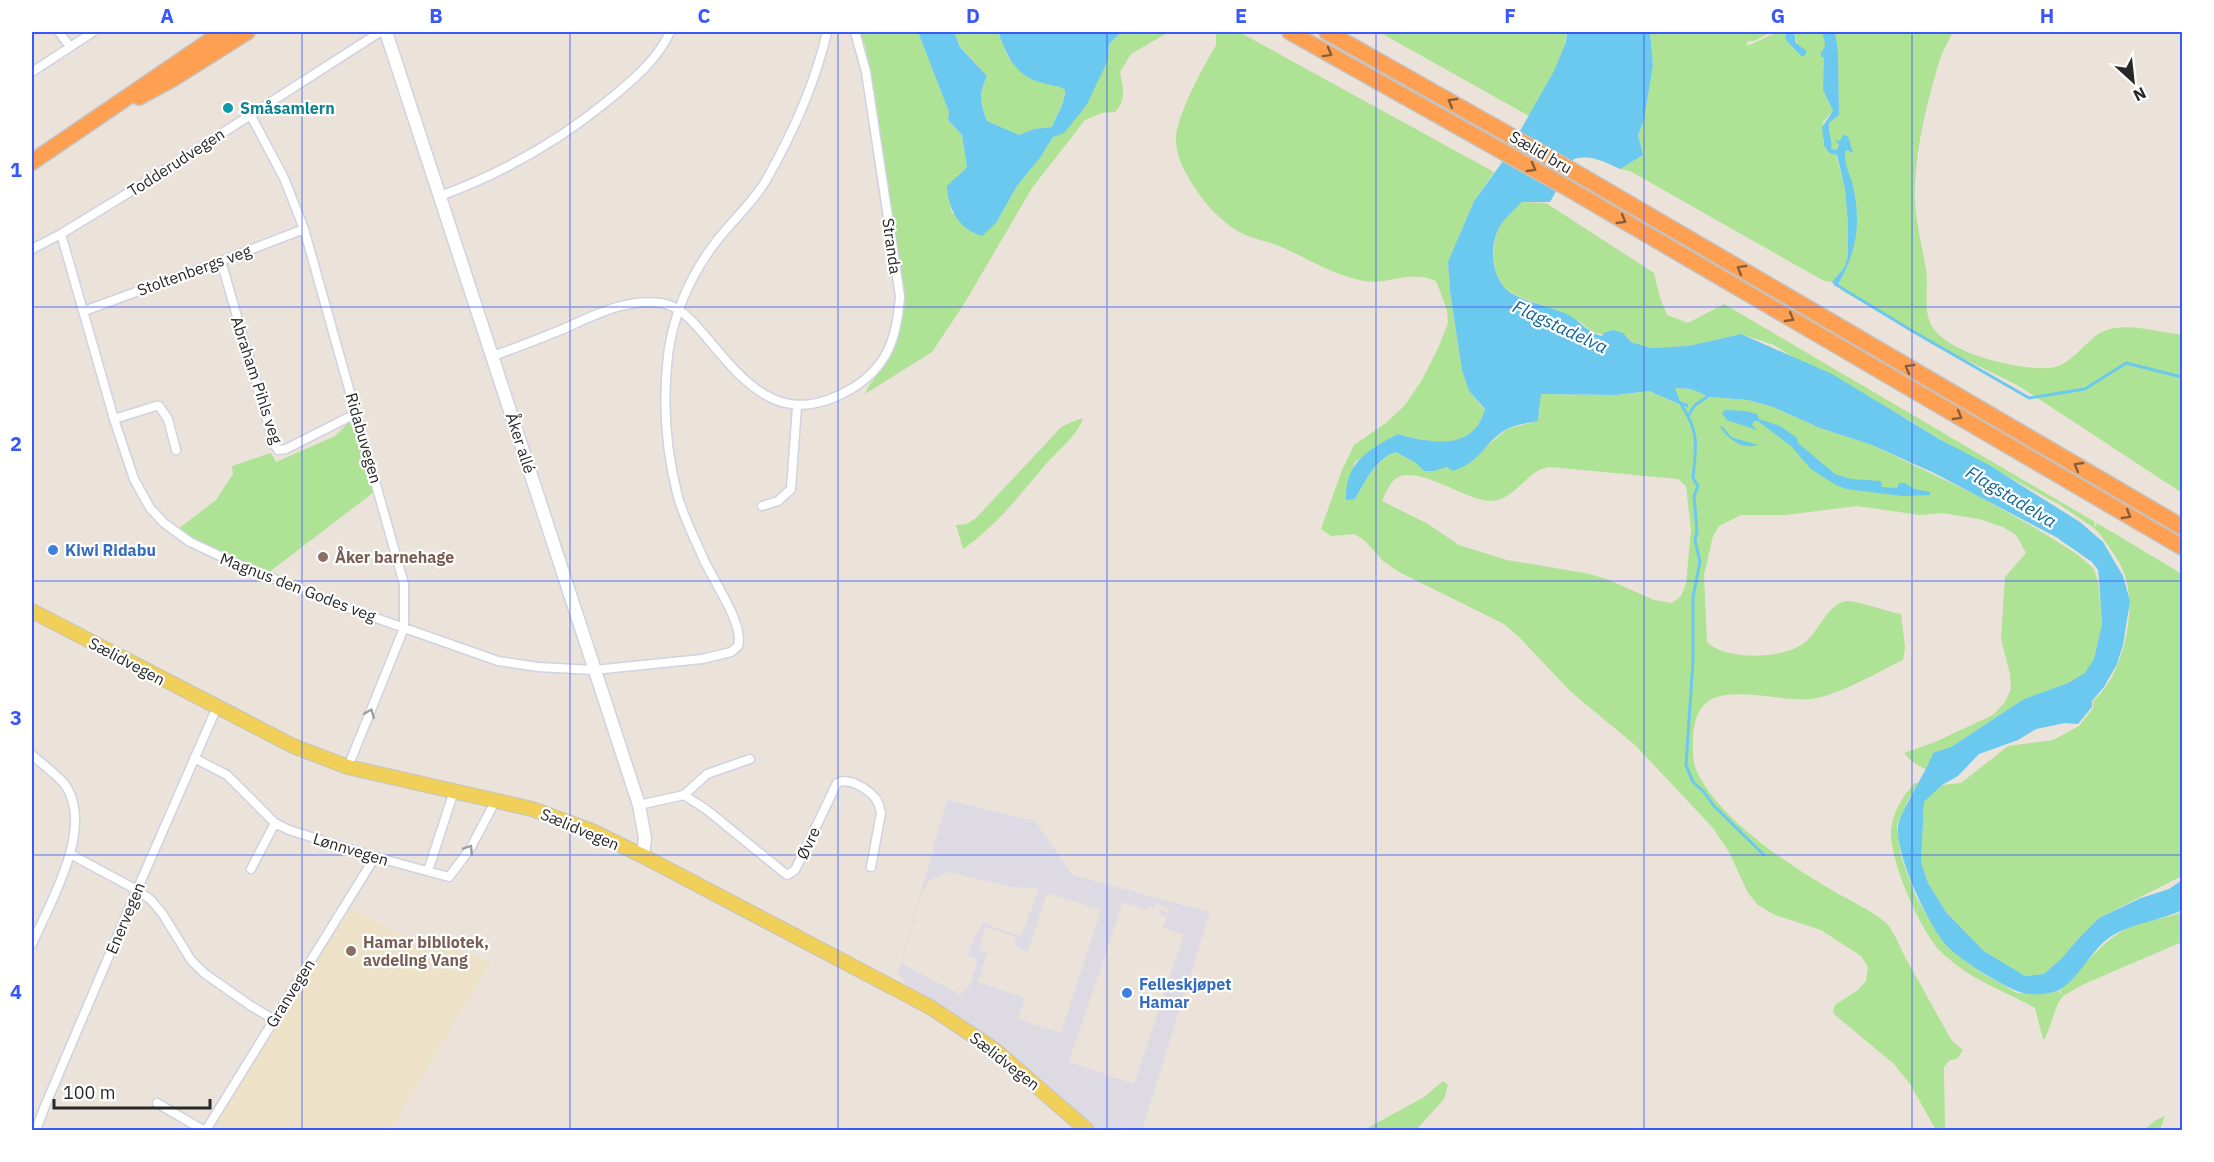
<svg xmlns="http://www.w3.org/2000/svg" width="2214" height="1162" viewBox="0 0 2214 1162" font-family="'IBM Plex Sans',sans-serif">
<rect width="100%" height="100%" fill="#ebe3d9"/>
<path fill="#dddae3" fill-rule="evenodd" d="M947 800 1035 821 1072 875 1210 912 1142 1130H1096L993 1040 931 1003 906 984 898 972ZM949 872 1012 887 1039 889 1021 936 983 923 974 938 968 956 977 959 971 984 960 995 901 963 923 890 930 880ZM1047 893 1101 910 1061 1033 1018 1019 1025 998 978 982 987 953 978 950 986 927 1016 937 1014 946 1028 951ZM1123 902 1147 910 1148 906 1154 908 1156 904 1170 909 1168 913 1160 910 1159 914 1167 917 1163 928 1184 935 1134 1084 1069 1062Z"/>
<path fill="#ede2c8" d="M351 907 396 933 491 961 391 1130H211Z"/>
<path fill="#aee295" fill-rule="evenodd" d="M860 32H918L949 112 948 120 962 135 967 167C948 182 946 191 952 213L996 223 1017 186 1040 158 1053 137 1102 70 1108 61 1109 44 1121 32H1169L1131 54 1120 72C1123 87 1127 100 1115 112L1102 113 1085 120 1032 188 964 304 932 352 865 394C871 380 881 371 888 359 899 342 901 324 905 305L875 94 865 45Z
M954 32H998L1008 57 1049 85H1058L1065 89C1065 103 1056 114 1052 127L1034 129 1019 135 987 121C981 101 979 96 987 76L960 46Z
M1216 32H1239L1494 172 1474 201 1448 263 1450 291 1462 370 1469 391 1485 410C1474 452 1431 443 1398 434L1355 462 1346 494 1355 499C1365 482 1377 458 1396 452L1416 463 1424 471H1434L1447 467 1486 447 1507 429 1538 421 1540 410V394L1616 395 1649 391 1687 408 1680 401 1675 388 1691 389 1710 397 1748 400 1773 407 1820 428 1872 445 1976 495 2032 526 2077 554 2094 569 2098 582 2102 624 2094 659 2086 673 2068 683 2024 699 1951 747 1934 753 1927 770 1912 762 1904 753 1935 742 1993 715 2005 702 2011 689 2010 674 2001 639 2005 577 2026 553 2016 535 2003 527 1979 519 1942 513 1920 515 1857 506 1785 515H1741L1719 526 1713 536 1704 575 1707 642C1725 661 1784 659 1804 643 1819 632 1826 605 1846 601 1856 600 1889 612 1901 614L1905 647 1903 660C1880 671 1835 697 1811 699 1783 702 1737 687 1712 699 1697 707 1694 723 1693 738 1693 748 1692 760 1696 769 1716 817 1787 864 1830 889 1845 898 1877 913 1888 925 1895 934 1900 947 1905 957 1921 985 1936 1013 1952 1041L1963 1050 1957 1059 1950 1060 1944 1067 1945 1130H1936L1910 1084 1893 1063 1835 1015 1833 1011 1835 1005 1858 990 1866 981 1868 967 1861 956 1821 930 1775 915 1758 905 1748 893 1729 852 1713 828 1635 745 1571 692 1520 638 1504 624 1399 572 1383 561 1366 542 1355 534 1331 536 1321 529 1342 470 1354 445 1387 422 1405 405 1422 380 1439 346 1448 323 1447 310 1436 281C1410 269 1390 285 1364 281 1336 276 1310 260 1284 248 1269 241 1250 239 1236 230 1219 219 1206 205 1195 188 1186 174 1177 160 1176 142 1174 119 1204 66 1216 45ZM1550 467 1678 479 1686 486 1691 530 1686 584 1681 596 1672 603 1654 600 1609 580 1590 574 1507 560 1459 545 1428 524 1382 501C1385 495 1388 486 1393 481 1412 460 1466 501 1490 501 1510 501 1521 482 1536 472 1540 469 1545 468 1550 467Z
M1379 32H1567C1564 62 1544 90 1529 116Z
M1650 32H1771L1754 41H1748L1746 46C1760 42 1771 32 1786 32L1785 39 1801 56 1794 32H1822L1826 43 1823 90 1833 111 1823 122V142L1829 153 1836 154 1845 189 1848 224V256L1844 268 1832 282 1824 281 1630 171 1620 169 1643 155 1638 135 1644 120 1653 65Z
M1835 32H1952C1950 40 1944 48 1941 56 1928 98 1917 141 1915 185 1913 213 1922 243 1926 270 1929 289 1922 311 1933 328 1952 355 2019 370 2050 368 2072 366 2084 341 2102 332 2125 321 2158 332 2182 335V493L2019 386 1954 354 1841 290 1838 284C1854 257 1861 221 1854 190 1852 177 1841 163 1846 150L1852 153 1848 136 1840 142 1836 141 1839 145 1837 151 1830 149C1833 143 1828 131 1829 123L1839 115 1838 51Z
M1522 202 1546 203 1654 273 1660 298 1667 315 1688 323 1724 304 2095 522 2094 528 2060 505 1950 445 1904 417 1871 402 1797 360 1774 345 1741 334 1688 346 1651 348 1631 342 1622 333C1587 338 1596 329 1568 315 1551 306 1530 303 1512 293 1492 282 1490 250 1498 230 1502 220 1515 210 1522 202Z
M1079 419H1083C1076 437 1058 450 1045 465 1019 496 996 526 963 549L956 525 967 524 976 518 1053 436 1061 427Z
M348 423 356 424 374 492 268 573 200 544 178 529 216 500 233 474 232 466 271 453 276 462 335 436Z
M2097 523 2182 574V876L2099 918 2078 939 2062 958 2044 974 2025 976 1984 951 1946 912 1928 883 1921 862 1924 802 1942 785 1961 783 2008 746 2053 740 2079 726 2093 708V701C2123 676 2138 609 2124 573 2119 559 2108 546 2100 534L2094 528Z
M1915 783H1919L1909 798 1897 825 1901 857 1916 897 1933 926 1949 949 1982 973 2017 993 2044 994 2059 991 2063 996 2058 1003 2045 1039H2043L2035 1008C2009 993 1980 984 1955 964 1949 959 1943 954 1938 949 1919 927 1889 859 1891 831 1893 811 1902 797 1915 783Z
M2182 912V942L2084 984 2063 996 2060 990C2085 966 2105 935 2138 924 2153 919 2168 918 2182 912Z
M1443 1081 1448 1085 1444 1099 1416 1130H1364L1424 1097Z
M2165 1116 2160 1130H2144L2156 1120Z"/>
<path fill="#6bc8ee" d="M918 32H954L960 47 987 76C979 95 980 101 987 121L1019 135 1034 129 1052 127C1057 114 1065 103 1065 90 1057 84 1051 86 1043 83 1014 75 1008 57 998 32H1121L1109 44 1108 60 1086 106 1064 133 1053 137 1040 158 1017 186 996 223 982 236C959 229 948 209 947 186L967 167 962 135 948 120 949 112Z
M1567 32H1650L1653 65 1644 120 1638 135 1643 155 1620 169C1605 162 1591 154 1574 159L1550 202H1522C1515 210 1502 220 1498 230 1489 249 1492 281 1511 293 1528 303 1549 306 1567 314 1579 320 1588 333 1602 336L1604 333 1613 330 1623 333 1631 342 1651 348 1688 346 1741 334 1832 374 1941 440 1989 465 2080 522 2103 542 2123 576 2130 601 2123 645 2117 664 2104 687 2092 701V707L2078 724 2065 723 2036 729 2018 740 1979 754 1958 776 1942 785 1924 802 1921 862 1928 883 1946 912 1984 951 2025 976 2044 974 2062 958 2078 939 2099 918 2141 898 2169 889 2182 880V910C2158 922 2128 923 2106 940 2092 951 2076 981 2059 990 2052 994 2031 996 2023 993 2006 989 1957 958 1946 945 1927 922 1896 857 1898 827 1899 813 1927 771 1933 753L1951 747 2024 699 2068 683 2085 673 2094 659 2102 624 2099 580 2098 570 2092 562 2056 537 1934 473 1872 445 1820 428 1773 407 1748 400 1710 397 1691 389 1675 388 1680 401 1688 404V408L1649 391 1616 395 1541 394 1538 421C1528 423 1514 425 1505 430 1482 445 1482 461 1453 471L1447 467 1434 471H1424L1416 463 1396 452C1376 458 1365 482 1355 499L1346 500C1345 462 1368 450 1398 434 1430 443 1474 452 1485 409L1469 391 1462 370 1450 291 1448 262 1474 201 1503 161 1554 71 1566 42Z
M1786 32H1794L1796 43 1807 51 1804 56H1801L1785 39Z
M1822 32H1835L1838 51 1839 115 1829 123C1828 131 1833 143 1831 149L1837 150 1839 145 1835 140 1840 141 1843 135 1848 136 1853 153 1846 150C1842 163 1852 177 1854 190 1861 225 1856 254 1838 284H1834L1832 282 1844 268 1848 256V224L1845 189 1837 155 1829 153 1824 145 1822 127 1833 111 1823 90 1824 58 1821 56V52C1828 46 1824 40 1822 32Z
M1725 410 1746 411 1757 414 1759 419 1780 426 1797 438 1798 443 1835 474 1851 479 1881 481 1882 487 1897 488 1899 483H1905L1914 489 1930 492V495L1902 496 1846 489 1836 485 1811 469 1791 446 1758 421H1754L1752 425 1757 430 1727 420 1722 413Z
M1722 426 1731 437 1758 445C1741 450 1729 439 1720 427Z"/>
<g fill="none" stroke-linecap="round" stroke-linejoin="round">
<path stroke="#6bc8ee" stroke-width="3" d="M1837 281 1835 284 1914 332 2029 398 2085 389 2126 363 2182 377
M1681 404C1700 434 1696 444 1693 478L1698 486 1694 496 1697 531 1695 540 1700 562 1693 597V661L1686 765 1693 782 1704 792 1714 806 1764 855
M1688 416 1695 405 1707 397 1709 393"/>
<defs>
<path id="street" d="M59 32 70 47
M32 72 93 32
M250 114 284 178 304 229 404 584V628L348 767
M440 196C503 173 559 141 610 99 633 80 658 59 670 32
M61 234 114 419 134 479 150 508 164 523 190 542 237 564 342 606 498 661 538 667 594 670 702 659 731 652 738 646C745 626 713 580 704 560 695 539 684 518 678 497 667 455 663 409 667 366 670 320 690 274 719 238 734 219 752 203 765 182 792 135 815 84 827 32
M32 249 61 234 146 182 380 32
M221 261 274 444 278 450 286 449 357 413
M84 311 221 261 304 229
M493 356C516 348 538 339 561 330 593 316 625 298 661 303 681 306 694 323 707 338 749 389 784 428 851 389 888 367 897 337 900 296L866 72 855 32
M114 419 156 406H159L168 419 176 450
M762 506 778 501 791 489 797 406
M32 755C43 765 57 774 66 786 94 829 50 903 32 944
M194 758 227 775 275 823 289 830 375 857 449 877 470 849 496 800
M684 795 707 774 750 759
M639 805 684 795 707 810 787 875 795 870 837 783C849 777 868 789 876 799 879 803 880 808 881 813L871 867
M70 854 137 890 151 900 162 913 191 960 204 973 251 1006 273 1019
M251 869 275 823
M428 871 454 791
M157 1103 203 1130
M38 1130 37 1127 45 1106 137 890 217 707
M206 1130 375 857"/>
<path id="secondary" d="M386 32 639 805 645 838 643 856"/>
<path id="primary" d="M32 611 293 746 348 767 532 809 592 831 643 856 930 1007 995 1050 1087 1130"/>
<path id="highway" d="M1290 32 1571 190 2182 547
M1327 32 1580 175 2182 527
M139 97 174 78 247 32
M32 162 223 32"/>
</defs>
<use href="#street" stroke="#cfd2e1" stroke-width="11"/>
<use href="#secondary" stroke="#cfd2e1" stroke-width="15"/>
<use href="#primary" stroke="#c3c3c3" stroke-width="16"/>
<use href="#highway" stroke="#c3c3c3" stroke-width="18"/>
<use href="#street" stroke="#fff" stroke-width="8"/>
<use href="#secondary" stroke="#fff" stroke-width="12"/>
<use href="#primary" stroke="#f0d059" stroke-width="14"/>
<use href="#highway" stroke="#fe9f51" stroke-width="15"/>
</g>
<defs><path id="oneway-chevron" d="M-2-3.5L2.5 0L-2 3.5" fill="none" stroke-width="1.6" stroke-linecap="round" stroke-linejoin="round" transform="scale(1.5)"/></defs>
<g stroke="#885e3a">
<use href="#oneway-chevron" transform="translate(1328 53) rotate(29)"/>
<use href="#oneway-chevron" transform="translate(1452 102) rotate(-150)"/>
<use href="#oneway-chevron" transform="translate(1532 168) rotate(30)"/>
<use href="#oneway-chevron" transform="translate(1622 220) rotate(30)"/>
<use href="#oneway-chevron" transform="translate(1741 269) rotate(-150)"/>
<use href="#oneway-chevron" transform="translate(1790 318) rotate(30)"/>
<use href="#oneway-chevron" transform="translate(1909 368) rotate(-150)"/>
<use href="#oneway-chevron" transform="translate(1958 416) rotate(30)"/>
<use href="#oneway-chevron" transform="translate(2078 466) rotate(-150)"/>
<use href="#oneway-chevron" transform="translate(2127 515) rotate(30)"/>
</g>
<g stroke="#9e9e9e">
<use href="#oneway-chevron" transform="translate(370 713) rotate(-68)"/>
<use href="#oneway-chevron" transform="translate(469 849) rotate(-57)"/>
</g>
<path fill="none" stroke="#3858f9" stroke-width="1.5" stroke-opacity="0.55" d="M302 32V1130M570 32V1130M838 32V1130M1107 32V1130M1376 32V1130M1644 32V1130M1912 32V1130M32 307H2182M32 581H2182M32 855H2182"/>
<circle fill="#0f9aa8" stroke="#fff" stroke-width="2" cx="228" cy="108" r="6"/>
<g fill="#3f7fe0" stroke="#fff" stroke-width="2">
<circle cx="53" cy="550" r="6"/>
<circle cx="1127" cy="993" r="6"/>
</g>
<g fill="#8d6e63" stroke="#fff" stroke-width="2">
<circle cx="323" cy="557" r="6"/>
<circle cx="351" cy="951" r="6"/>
</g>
<g text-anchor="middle" stroke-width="4.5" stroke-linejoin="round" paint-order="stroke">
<g font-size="16" font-weight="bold" fill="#0d838f" stroke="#fff" text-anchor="start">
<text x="240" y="114">Småsamlern</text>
</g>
<g font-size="16" fill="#282828" stroke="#fff">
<text transform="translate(1541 152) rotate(30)" y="6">Sælid bru</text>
<text transform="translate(176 162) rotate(-33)" y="6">Todderudvegen</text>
<text transform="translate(892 246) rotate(82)" y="6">Stranda</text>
<text transform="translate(194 270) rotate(-20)" y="6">Stoltenbergs veg</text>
<text transform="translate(257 380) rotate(72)" y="6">Abraham Pihls veg</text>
<text transform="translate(364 438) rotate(74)" y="6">Ridabuvegen</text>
<text transform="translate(521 443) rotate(72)" y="6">Åker allé</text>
<text transform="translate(298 587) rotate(21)" y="6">Magnus den Godes veg</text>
<text transform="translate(127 661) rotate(28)" y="6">Sælidvegen</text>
<text transform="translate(580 829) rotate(23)" y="6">Sælidvegen</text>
<text transform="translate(808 843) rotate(-65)" y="6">Øvre</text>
<text transform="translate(351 849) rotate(17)" y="6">Lønnvegen</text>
<text transform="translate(125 918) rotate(-67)" y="6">Enervegen</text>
<text transform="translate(290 993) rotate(-58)" y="6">Granvegen</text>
<text transform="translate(1005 1061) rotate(38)" y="6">Sælidvegen</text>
</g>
<g font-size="16" font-weight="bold" fill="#366cbe" stroke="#fff" text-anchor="start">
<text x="65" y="556">Kiwi Ridabu</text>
<text x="1139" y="990">Felleskjøpet<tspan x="1139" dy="18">Hamar</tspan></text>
</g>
<g font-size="16" font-weight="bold" fill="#785e54" stroke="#fff" text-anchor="start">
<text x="335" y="563">Åker barnehage</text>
<text x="363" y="948">Hamar bibliotek,<tspan x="363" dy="18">avdeling Vang</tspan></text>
</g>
<g font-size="18" font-style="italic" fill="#0d6597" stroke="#fff">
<text transform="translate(1560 327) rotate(25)" y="6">Flagstadelva</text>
<text transform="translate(2011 497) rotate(31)" y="6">Flagstadelva</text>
</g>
</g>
<rect width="2214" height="1162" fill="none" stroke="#ffffff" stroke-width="66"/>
<g transform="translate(2133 81) rotate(153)" stroke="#ffffff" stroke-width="4.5" paint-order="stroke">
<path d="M0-4.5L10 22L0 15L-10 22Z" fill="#282828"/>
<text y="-9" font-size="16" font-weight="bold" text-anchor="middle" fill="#282828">N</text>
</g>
<path d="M54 1099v9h156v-9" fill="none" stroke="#282828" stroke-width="3"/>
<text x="63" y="1099" font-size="18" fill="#282828" stroke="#ffffff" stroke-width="4.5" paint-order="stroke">100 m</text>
<rect x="33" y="33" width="2148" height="1096" fill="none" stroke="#3858f9" stroke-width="2"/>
<g font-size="20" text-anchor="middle" font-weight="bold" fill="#3858f9">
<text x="167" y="23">A</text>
<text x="436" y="23">B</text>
<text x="704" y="23">C</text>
<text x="973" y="23">D</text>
<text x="1241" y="23">E</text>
<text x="1510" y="23">F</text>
<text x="1778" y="23">G</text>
<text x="2047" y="23">H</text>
<text x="16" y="177">1</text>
<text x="16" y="451">2</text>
<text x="16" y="725">3</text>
<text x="16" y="999">4</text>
</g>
</svg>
